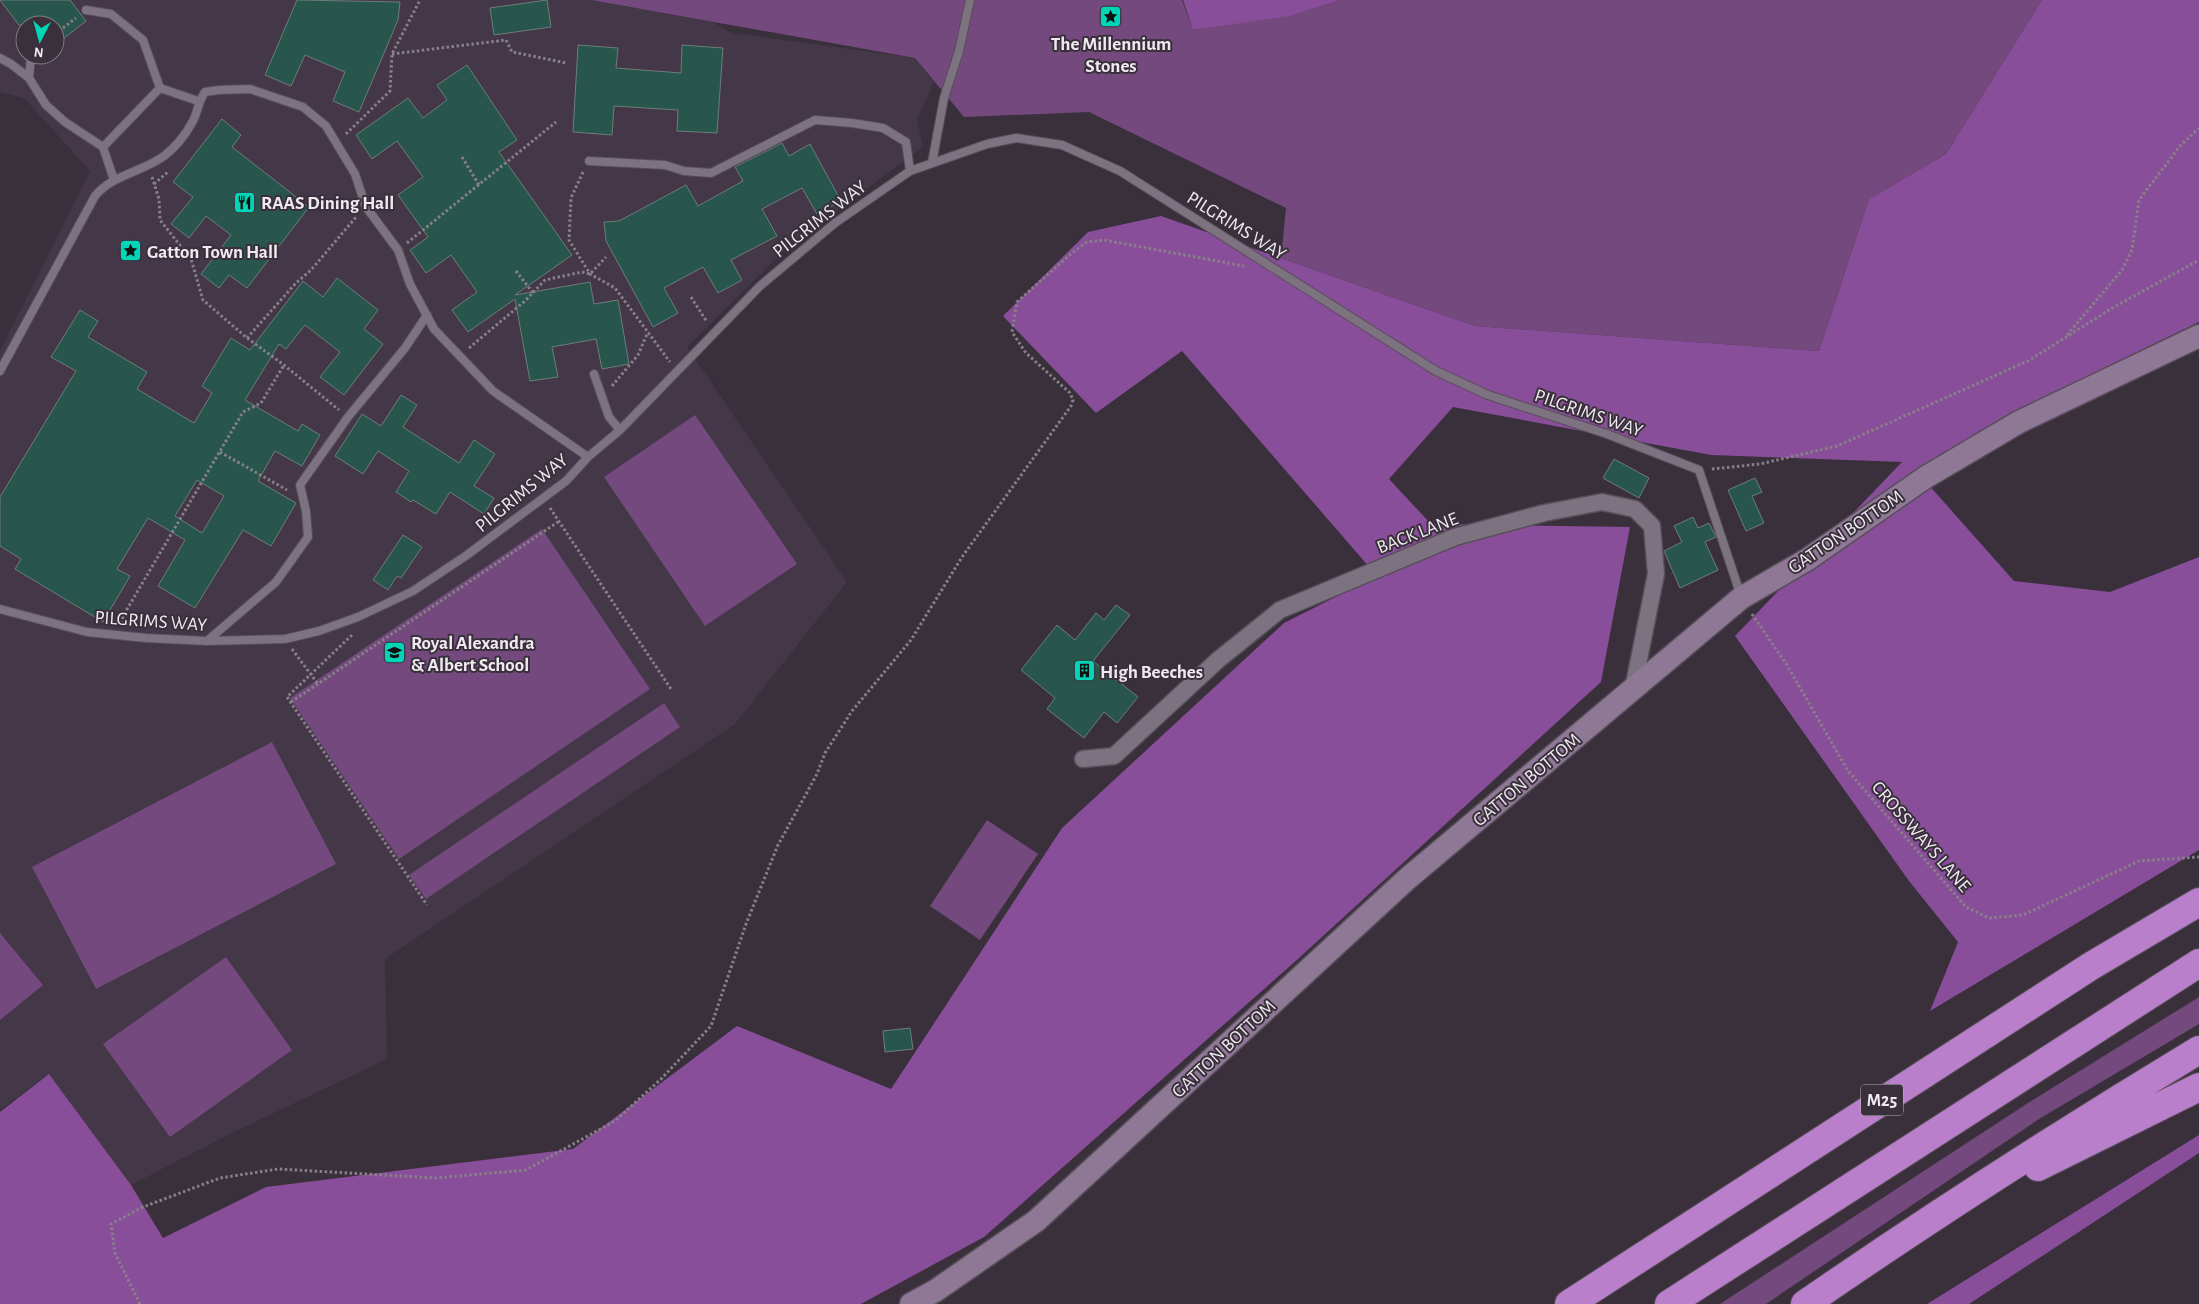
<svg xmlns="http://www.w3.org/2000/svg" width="2199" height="1304" viewBox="0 0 2199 1304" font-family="'Alegreya Sans',sans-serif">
<rect width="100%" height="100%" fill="#39303b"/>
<path fill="#443748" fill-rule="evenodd" d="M0 0H591L713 22 732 33 915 58 934 82 917 120 923 147 789 246 687 347 847 582 735 724 385 959 387 1059 230 1134 131 1185 49 1074 0 1110V351L90 171 24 98 0 92ZM25 25H55V55H25Z"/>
<path fill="#73497e" d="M591 0H1182L1193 30 1308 10 1341 0H2042L1946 154 1869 199 1819 351 1475 326 1281 258 1286 208 1089 112 964 117 915 58Z
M695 415 797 564 705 626 604 477Z
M542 529 650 689 399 859 290 698Z
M664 703 680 727 426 899 409 875Z
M272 742 336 864 96 989 32 867Z
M987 820 1038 854 980 940 930 906Z
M0 933 43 985 0 1020Z
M226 957 292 1050 170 1137 103 1044Z
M2199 997V1024L2039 1119 1766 1304H1720L2028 1103Z"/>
<path fill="#894e99" d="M1183 0H1341L1289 16 1193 30Z
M2042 0H2199V322L2104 368 1919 474 2014 581 2110 592 2199 557V850L1930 1011 1958 942 1909 881 1735 636 1902 462 1711 455 1453 407 1389 479 1431 524 1630 527 1601 682 1299 958 984 1237 861 1304H0V1112L49 1074 131 1185 163 1238 266 1187 573 1149 737 1026 891 1089 1062 828 1284 623 1377 576 1182 351 1096 413 1003 316 1088 232 1161 216 1475 326 1819 351 1869 199 1946 154Z
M2199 1135V1153L1969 1304H1927Z"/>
<path fill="#29564c" stroke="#6b7e79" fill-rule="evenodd" d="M0 0H70L86 21 55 45V25H19Z
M297 0 400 2 398 20 359 112 333 101 345 72 305 55 291 86 265 75Z
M547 0 551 27 494 35 490 8Z
M578 45 618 48 616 68 681 73 682 45 723 48 717 133 677 131 678 110 614 106 612 135 573 132Z
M467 65 517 140 499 152 572 255 515 295 590 282 594 304 618 300 629 364 602 369 596 339 552 347 558 377 530 381 515 299 468 332 452 310 477 292 451 255 426 273 410 250 428 237 398 195 423 177 397 141 372 159 356 135 408 98 423 118 447 100 437 85Z
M222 119 241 135 232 147 309 207 247 288 229 275 219 288 201 274 231 235 206 216 189 238 171 224 193 197 173 182Z
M782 143 789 156 810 144 841 201 817 214 802 188 762 209 777 236 731 260 742 280 718 293 703 267 664 288 678 313 653 327 606 241 604 222 619 221 686 185 698 206 743 181 735 167Z
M337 278 378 310 364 329 383 344 344 395 320 377 340 352 305 325 286 349 279 344 245 400 298 431 302 424 320 435 302 466 275 451 258 481 296 503 271 546 243 530 195 608 158 586 185 540 148 518 117 569 130 576 103 622 15 569 21 559 0 546V497L76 371 51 357 80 310 98 321 88 337 147 372 137 389 194 423 212 393 202 386 231 338 250 350 303 281 323 297ZM197 480 224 496 202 533 175 516Z
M401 395 417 405 403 427 459 463 474 440 495 454 474 486 494 498 484 514 450 492 436 514 413 500 411 502 396 492 409 471 378 451 363 474 335 456 362 414 381 426Z
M1614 459 1649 478 1639 498 1603 478Z
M1755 478 1762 492 1752 496 1764 523 1746 531 1728 490Z
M1693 517 1698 528 1709 523 1716 537 1705 542 1718 570 1680 588 1664 551 1682 542 1674 526Z
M403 535 422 547 401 578 397 576 388 590 373 580Z
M1116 605 1130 615 1093 661 1138 697 1117 723 1104 712 1084 738 1047 709 1055 698 1021 670 1057 625 1075 640 1096 613 1104 620Z
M910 1028 913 1049 885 1052 883 1031Z"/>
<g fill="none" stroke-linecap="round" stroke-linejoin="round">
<defs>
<path id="lane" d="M86 10 111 14 143 40 160 88
M0 58 11 64 29 78 46 105 65 122 103 147
M29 78 31 55
M589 161 665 165 684 171 711 173 815 120 852 123 883 128 906 142 910 171
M932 163 944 98 959 51 970 0
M114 180 103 147 160 88 198 101
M0 371 95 196C112 175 142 172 164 156 176 147 186 134 193 121 198 111 198 102 205 92L219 90 250 89 303 107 326 126 355 174 366 207 398 250 410 284 434 329 493 391 588 457
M594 374 609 417 620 430
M0 609 87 632 146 638 207 641 285 639 319 631 358 617 413 591 467 555 566 481 588 457 620 430 760 286 835 223 910 171 987 144 1016 138 1062 145 1120 171 1436 371 1488 395 1607 434 1699 470 1741 596
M207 641 276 582 308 537 306 511 300 485 348 417 405 348 427 315"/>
<path id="street" d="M1083 759 1114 756 1218 660 1280 610 1455 537 1544 513 1602 502 1635 509 1652 526 1656 574 1633 689"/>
<path id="secondary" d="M911 1304 935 1291 1036 1221 1407 879 1741 598 1808 559 1926 477 2019 422 2199 336"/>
<path id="highway" d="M2038 1167 2199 1087
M1569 1304 2091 966 2199 902
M1669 1304 2199 963
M1805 1304C1934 1215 2065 1131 2199 1050"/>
</defs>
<use href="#lane" stroke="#564e58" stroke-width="10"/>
<use href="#street" stroke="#564e58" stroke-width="19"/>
<use href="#secondary" stroke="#564e58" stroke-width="25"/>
<use href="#highway" stroke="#564e58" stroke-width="30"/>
<path stroke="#888089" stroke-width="3" stroke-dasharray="2.5 2.5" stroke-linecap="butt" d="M55 34 76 18
M392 54 506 40 512 52 566 63
M346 134 390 91 392 54 420 0
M462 157 479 185
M583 172 571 198 569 240 590 274 615 288 670 362
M152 177 159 199 160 220 191 259 203 300 247 338 284 365 339 410
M154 184 169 171
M407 243 556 122
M516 271 533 293
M691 297 707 322
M2067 335 2122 270 2132 250 2139 200 2180 146 2199 128
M247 338 296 283 311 270 357 216
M469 348 525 301 545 280 582 272 590 274 606 257
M612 386 638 355 647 334
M220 452 287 490
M1712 469 1760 464 1837 446 2028 361 2114 307 2199 260
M550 508 671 689
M1752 614 1787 665 1848 771 1966 907 1989 918 2023 915 2139 861 2199 857
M122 624 123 616 243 412 261 403 284 365
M352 635 287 697 427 905
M292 649 318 684
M291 702 558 522
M140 1304 115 1253 111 1224 143 1207 220 1178 278 1169 436 1178 526 1170 615 1121 661 1079 711 1026 746 924 778 845 817 774 825 753 852 711 911 640 962 557 1071 406 1073 400 1070 393 1026 353 1012 332 1017 302 1072 253 1087 242 1104 240 1244 266"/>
<use href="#lane" stroke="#7d7380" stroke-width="8"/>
<use href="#street" stroke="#7d7380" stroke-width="16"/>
<use href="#secondary" stroke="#8f7796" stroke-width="22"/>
<use href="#highway" stroke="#ba7fca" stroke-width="28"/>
</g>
<defs>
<symbol id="sight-square" viewBox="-11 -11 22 22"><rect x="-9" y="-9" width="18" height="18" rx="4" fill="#00d5b7" stroke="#39303b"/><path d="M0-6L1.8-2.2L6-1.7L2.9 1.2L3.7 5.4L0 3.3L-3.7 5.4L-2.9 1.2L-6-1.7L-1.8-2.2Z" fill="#111"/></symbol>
<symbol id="restaurant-square" viewBox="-11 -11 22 22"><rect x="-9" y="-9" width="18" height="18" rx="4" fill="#00d5b7" stroke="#39303b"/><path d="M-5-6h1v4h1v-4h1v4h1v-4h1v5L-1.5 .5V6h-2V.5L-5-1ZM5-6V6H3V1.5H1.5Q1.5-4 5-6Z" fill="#111"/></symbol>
<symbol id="school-square" viewBox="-11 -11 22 22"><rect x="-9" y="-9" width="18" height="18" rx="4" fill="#00d5b7" stroke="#39303b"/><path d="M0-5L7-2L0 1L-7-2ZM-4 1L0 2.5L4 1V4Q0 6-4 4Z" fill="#111"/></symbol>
<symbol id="building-square" viewBox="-11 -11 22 22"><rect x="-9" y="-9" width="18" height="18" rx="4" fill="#00d5b7" stroke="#39303b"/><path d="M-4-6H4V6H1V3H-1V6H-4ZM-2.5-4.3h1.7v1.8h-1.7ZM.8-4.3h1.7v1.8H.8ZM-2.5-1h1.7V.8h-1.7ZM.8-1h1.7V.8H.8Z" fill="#111"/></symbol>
</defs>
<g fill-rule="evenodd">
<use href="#sight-square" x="1098" y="4" width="25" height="25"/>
<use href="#restaurant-square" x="232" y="190" width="25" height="25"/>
<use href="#sight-square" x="118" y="238" width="25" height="25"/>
<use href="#school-square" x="382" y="640" width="25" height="25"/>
<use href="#building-square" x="1072" y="658" width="25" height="25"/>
</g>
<g text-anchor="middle" stroke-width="4" stroke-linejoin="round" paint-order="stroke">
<rect fill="#39303b" stroke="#b8b2ba" stroke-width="1" x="1861" y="1084.5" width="42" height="31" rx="4"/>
<g font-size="18" font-weight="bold" fill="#efe9f0">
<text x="1882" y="1106">M25</text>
</g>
<g font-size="19" font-weight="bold" fill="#efe9f0" stroke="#39303b" text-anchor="start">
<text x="1111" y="50" text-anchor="middle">The Millennium<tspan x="1111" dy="22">Stones</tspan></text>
<text x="261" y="209">RAAS Dining Hall</text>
<text x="147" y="258">Gatton Town Hall</text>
<text x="411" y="649">Royal Alexandra<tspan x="411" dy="22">&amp; Albert School</tspan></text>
<text x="1100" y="678">High Beeches</text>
</g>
<g font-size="19" fill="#efe9f0" stroke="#39303b">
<text transform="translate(819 218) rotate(-38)" y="7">PILGRIMS WAY</text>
<text transform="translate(1237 225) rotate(32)" y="7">PILGRIMS WAY</text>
<text transform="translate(1589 412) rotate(19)" y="7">PILGRIMS WAY</text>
<text transform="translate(521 492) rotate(-39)" y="7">PILGRIMS WAY</text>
<text transform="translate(1845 531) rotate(-34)" y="7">GATTON BOTTOM</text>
<text transform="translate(1417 532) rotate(-21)" y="7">BACK LANE</text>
<text transform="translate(151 620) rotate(4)" y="7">PILGRIMS WAY</text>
<text transform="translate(1526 779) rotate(-40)" y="7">GATTON BOTTOM</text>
<text transform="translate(1922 836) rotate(49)" y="7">CROSSWAYS LANE</text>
<text transform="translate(1223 1048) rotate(-43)" y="7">GATTON BOTTOM</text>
</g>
</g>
<g transform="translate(40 40) rotate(186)"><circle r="24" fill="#39303b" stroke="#827a83"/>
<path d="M0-4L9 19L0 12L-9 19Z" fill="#00d5b7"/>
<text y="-8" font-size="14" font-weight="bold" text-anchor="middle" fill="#efe9f0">N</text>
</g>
</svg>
